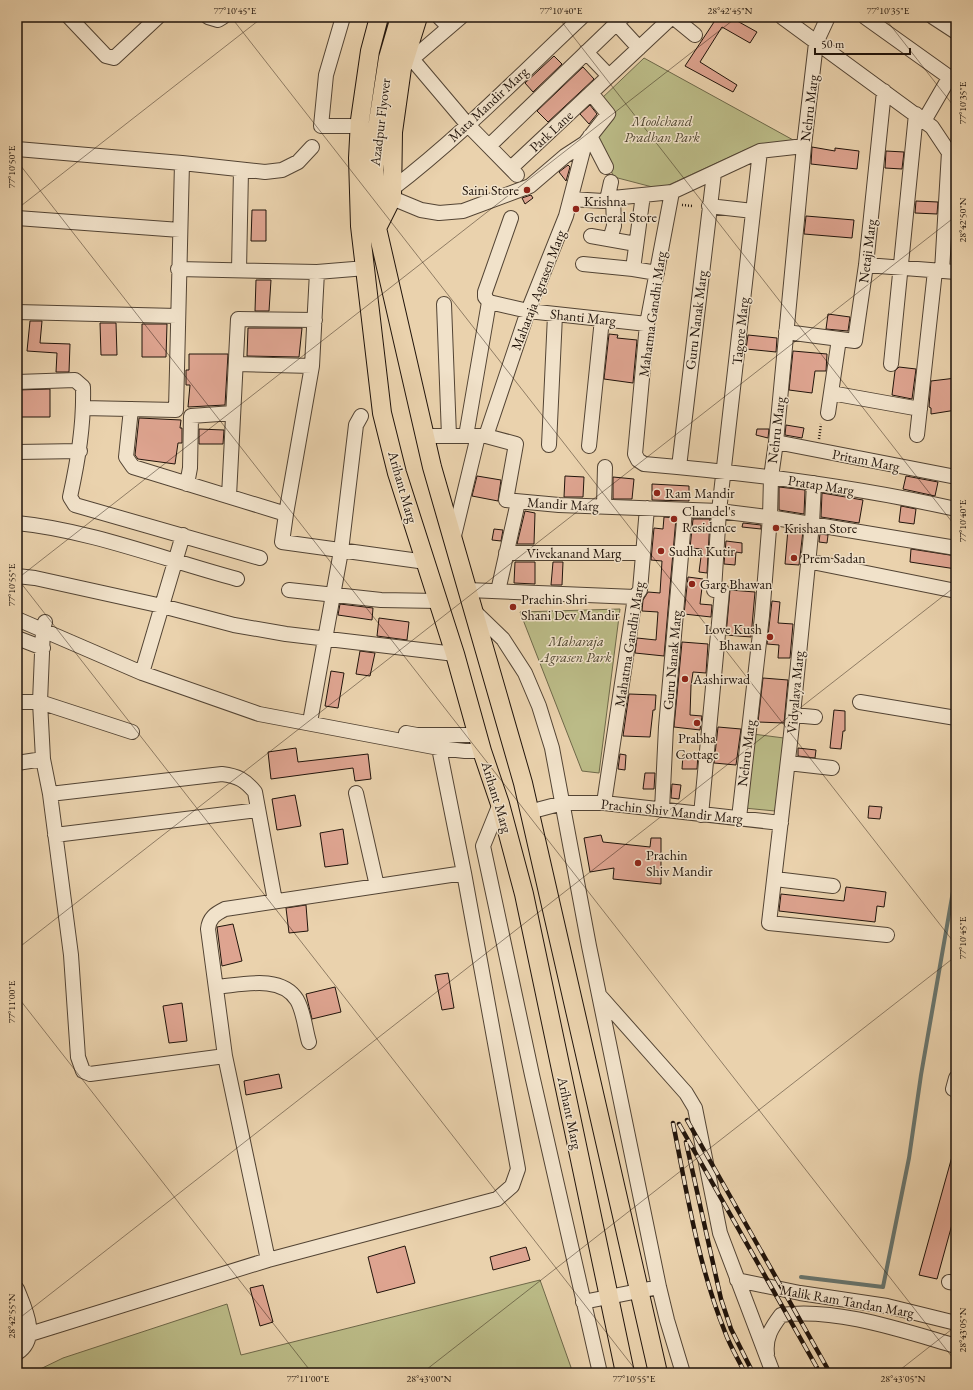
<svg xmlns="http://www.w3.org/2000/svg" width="973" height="1390" viewBox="0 0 973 1390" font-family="'EB Garamond',serif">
<rect width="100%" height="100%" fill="#ead2ad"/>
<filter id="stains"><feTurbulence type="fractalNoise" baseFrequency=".005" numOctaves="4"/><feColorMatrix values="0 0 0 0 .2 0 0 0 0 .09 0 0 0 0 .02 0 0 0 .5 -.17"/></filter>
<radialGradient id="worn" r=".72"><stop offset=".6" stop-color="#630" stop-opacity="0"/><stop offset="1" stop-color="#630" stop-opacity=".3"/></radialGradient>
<path fill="#bbbb87" stroke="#6e6849" d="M644 58 795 141 759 145 745 150 660 189 614 177 595 139 611 113 600 100Z
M620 609 599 773 582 771 520 612Z
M753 734 784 738 775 811 744 808Z
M540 1280 573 1373H32L63 1358 227 1304 241 1355Z"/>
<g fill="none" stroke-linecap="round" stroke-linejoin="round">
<path stroke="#68756e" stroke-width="4" d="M801 1277 883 1287 909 1158 921 1075 956 874"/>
</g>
<path fill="#dea490" stroke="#21140b" d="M706 17H730L757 32 750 43 722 27 700 62 737 85 733 92 685 66 714 22Z
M554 56 562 64 533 92 525 83Z
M583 67 594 79 548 122 537 111Z
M590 105 597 114 589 124 580 114Z
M812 147 835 151V148L859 151 857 169 811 164Z
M886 151 904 152 902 169 885 168Z
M568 165 570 167 566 181 559 172Z
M531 195 533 198 525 204 522 198Z
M916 201 938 202 937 214 915 213Z
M252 210H266V241H251Z
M806 216 854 220 852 238 804 234Z
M256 280H271L269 311H255Z
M828 314 850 317 848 331 826 329Z
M30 321H42L40 343 70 344 69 372H56L57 353 27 351Z
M100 323H116L117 355H101Z
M142 324H167L166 357H142Z
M248 328H302L299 357 247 356Z
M609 334 618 335 617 338 637 340 633 383 604 379Z
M748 335 777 338 776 352 746 349Z
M793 351 827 354 826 371H815L812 393 789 390Z
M189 354H228L225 405 188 407 190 385H186V370H189Z
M899 367 916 369 912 399 892 395 895 371Z
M956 378V410L931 414V408L929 407 931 381Z
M50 389V417H17V390Z
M139 418 181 420 180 428H182V443H178L175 464 138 459 135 455Z
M786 425 804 428 802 438 785 435Z
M199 429 224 430 223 444H199Z
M757 429H769L768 438 756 435Z
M477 476 501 480 498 501 472 496Z
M565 476 584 477 583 497H564Z
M906 476 938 482 935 496 903 489Z
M613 477 634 479 632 499H613Z
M652 484 689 486V501L652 500Z
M779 487 805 490 804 514 779 510Z
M822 493 863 500 859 523 821 517Z
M901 506 916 509 914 524 899 522Z
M525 511 535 513 534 544H517Z
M664 517 676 518 664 656 635 653 637 638 656 640 658 612 642 611 643 600 648 592 660 593 662 561 651 560 654 528 663 529Z
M693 519H710L707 573 699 572 702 549 690 548Z
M743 523 761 525V529L742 527Z
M494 529 503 530 501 541 492 540Z
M788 529 803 531 799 565 785 564Z
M820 534 828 535 827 543 819 542Z
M726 541 742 543V553L736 552 735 565 724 564Z
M911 549 956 556V569L910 562Z
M515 562H535V584L514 583Z
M553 562H563L562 585H551Z
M688 577 703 579 700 604 712 605 711 617 684 614Z
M730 590 755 592 751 637 726 635Z
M772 601 780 602 778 623 793 624 790 658H778L779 645 767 644Z
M340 604 373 608 372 620 338 615Z
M379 618 409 622 407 640 377 636Z
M682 642 708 644 706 673 693 672 691 686 690 715 702 716 700 730 674 727Z
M360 651 375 653 370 676 356 674Z
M331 671 344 673 338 708 325 706Z
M763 678 788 680 784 723 758 722Z
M629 694 656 695 655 710H653L650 737 623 736Z
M834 710 845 711V731H843L841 749 830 748Z
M718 727 741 729 736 765 714 763Z
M296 748 298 762 368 754 371 779 355 781 353 768 271 779 268 752Z
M798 748 816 750 815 758 798 756Z
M620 754 626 755 625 770 618 769Z
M683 755H698L697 769H682Z
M645 773H655L654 789H643Z
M672 784 681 785 679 799 671 798Z
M295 795 301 826 277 830 272 799Z
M869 806 882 807 880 819 868 818Z
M343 829 348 864 325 867 320 833Z
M601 835 603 842 650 847 651 838H661V884L613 879 614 868 590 872 584 838Z
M846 887 886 892 884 907 877 906 875 922 779 911 781 894 844 901Z
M306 905 308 931 289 933 286 908Z
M233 924 242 961 222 966 217 927Z
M448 973 454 1008 442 1010 435 975Z
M335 987 341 1012 312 1019 306 994Z
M182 1003 187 1041 169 1043 163 1006Z
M279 1074 282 1088 246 1095 244 1081Z
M953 1153H956V1210L937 1279 919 1275Z
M405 1246 415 1283 377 1293 368 1257Z
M526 1247 530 1260 493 1270 490 1257Z
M263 1285 273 1322 260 1326 250 1288Z"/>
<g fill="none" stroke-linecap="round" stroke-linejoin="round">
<defs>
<path id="minor" d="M69 17 106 56 114 58 158 17
M208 17 218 20 223 17
M343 17 326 75 321 126H350
M439 17 449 27
M673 17 695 35
M782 17 932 127 956 163
M865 17 956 82
M933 17 956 32
M616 23 639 48
M586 52 609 76
M412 59 467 124 517 175
M405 65 461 17
M924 121 949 78
M590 136 606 167
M489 146 623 17
M17 149 182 163 265 172 282 170 298 162 312 147
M511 168 672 17
M392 189C460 137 520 75 582 17
M672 192 647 324 635 454 638 460 644 464C749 473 853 486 956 509
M392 198 421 210 439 213 463 211 530 186 565 156 585 143 608 114 591 93
M571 199 603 201 613 198 672 192 760 151 804 146
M607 200 611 182
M709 206 753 211
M17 218 180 230
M511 218 485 292V297L489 302 528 311 647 324
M591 236 636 244
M610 239 614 226 613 198
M583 264 633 269 657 273
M866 265 956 272
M178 269 317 272 366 268
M633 269 643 195
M239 270 241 170
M942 271 949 152
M444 304 449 436
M17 312 177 316
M786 332 855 341 866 265 884 91
M236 364 312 366
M891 364 916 114
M17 382 75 380 83 387C84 425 78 460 70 497L75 505 260 558
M831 393 920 409
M83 408 176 410 182 163
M131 409 126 457 133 467 286 514 282 542 426 562
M828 413 839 339
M917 435 935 271
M424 436H486L516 444 506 500 559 505 719 511 775 518 956 548
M466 436 489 302
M486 436 528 311 566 216 585 143
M776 442 956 477
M549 445 555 315
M589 446 602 319
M17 452 80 451
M679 467 714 173
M814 483 812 524 791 734 769 923 887 935
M187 484 190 468 191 416 233 413
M229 496 238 319 315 320
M604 506 605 467
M286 514 312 366 317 272
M17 523C89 530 166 560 237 579
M453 540 478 436
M506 553H642
M807 561 956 591
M17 576 35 578 162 606 234 625 286 634 455 654
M289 590 381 600 438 601
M468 590 635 597
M498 591 518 502
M475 612 503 639 525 673 539 706 552 748 589 946 659 1287 667 1320 683 1373
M17 619 142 673 259 714 439 748 465 751H482
M45 622 43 629 40 702 43 759 50 794 71 955 78 1057 83 1071 90 1074 225 1056 208 929C209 918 215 914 225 909L464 873 439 748
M17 638 43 648
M142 673 183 535
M17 702H40L132 732
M860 702 956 718
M793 715 815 717
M310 722 341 551 356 425 361 416
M406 733 417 735H478
M17 763 43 759
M788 763 832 768
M356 793 377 886
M50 794 222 774C238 776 245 780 255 792L275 901
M604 803 635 597 640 590 647 508
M500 804 483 846 532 1075 600 1373
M662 810 666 727 685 510
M529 812 563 803H604L781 823
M701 815 722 591 714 590 719 511 760 151
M739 818 762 616 770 517 771 477 776 442 804 146 816 43 828 17
M55 835 258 810
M775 879 833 886
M216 987C241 985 281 974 297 1000 304 1012 305 1029 309 1042
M599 995 686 1093 695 1108 720 1233 773 1373
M225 1056 268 1260 497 1199 512 1186 518 1169 464 873
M956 1078 953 1089 956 1090
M737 1280 800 1293 887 1306 956 1323
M949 1282 956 1283
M17 1289C25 1309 40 1338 17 1353
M583 1302 659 1287
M17 1316 19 1321 17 1328
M30 1334 268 1260
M767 1354C765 1337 772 1327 781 1315 835 1307 904 1331 956 1346"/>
<path id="major" d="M379 17 370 51 360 120 358 158 360 226 382 413 397 473 455 654 482 751 500 804 524 894 625 1373
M400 17 388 58 378 122 374 170 377 228 432 467 523 783 658 1373
M377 228 392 198 393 132 402 68 418 17"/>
</defs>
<use href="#minor" stroke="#534434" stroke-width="16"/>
<use href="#major" stroke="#21140b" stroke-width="20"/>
<path stroke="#21140b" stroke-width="2.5" stroke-dasharray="1 2" stroke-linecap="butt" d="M682 205 693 206
M819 439 821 424"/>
<use href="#minor" stroke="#f1e2ca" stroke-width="14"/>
<use href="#major" stroke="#ead2ad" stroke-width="18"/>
<defs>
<path id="rail" d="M687 1120 830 1373
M673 1123C687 1193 698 1265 725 1332 730 1346 738 1359 745 1373
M679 1124 820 1373
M686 1142 721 1299 731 1329 753 1373"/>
</defs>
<use href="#rail" stroke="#21140b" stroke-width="4.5"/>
<use href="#rail" stroke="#f1e2ca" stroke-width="3" stroke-dasharray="9" stroke-linecap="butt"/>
</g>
<path fill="none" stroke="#21140b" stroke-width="1" stroke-opacity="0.45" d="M231 17 956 945M558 17 956 527M884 17 956 109M17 161 956 1362M17 209 263 17M17 578 638 1373M17 579 737 17M17 949 956 216M17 996 312 1373M17 1320 956 586M422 1373 956 956M896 1373 956 1326"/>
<g fill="#8f2418" stroke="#f1e2ca" stroke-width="1.5">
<circle cx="527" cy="190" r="4"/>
<circle cx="576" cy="209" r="4"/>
<circle cx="657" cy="493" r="4"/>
<circle cx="674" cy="519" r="4"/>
<circle cx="776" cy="528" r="4"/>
<circle cx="661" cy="551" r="4"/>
<circle cx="794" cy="558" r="4"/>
<circle cx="692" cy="584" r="4"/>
<circle cx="513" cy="607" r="4"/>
<circle cx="770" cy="637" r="4"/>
<circle cx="685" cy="679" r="4"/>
<circle cx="697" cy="723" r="4"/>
<circle cx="638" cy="863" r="4"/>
</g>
<g text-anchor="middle" stroke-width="3" stroke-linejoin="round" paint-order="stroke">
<g font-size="14" fill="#21140b" stroke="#f1e2ca">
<text transform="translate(488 104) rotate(-43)" y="5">Mata Mandir Marg</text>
<text transform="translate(809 108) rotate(-83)" y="5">Nehru Marg</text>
<text transform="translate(380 122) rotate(-83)" y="5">Azadpur Flyover</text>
<text transform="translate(551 131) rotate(-43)" y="5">Park Lane</text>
<text transform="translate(867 251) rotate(-83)" y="5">Netaji Marg</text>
<text transform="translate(538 290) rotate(-69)" y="5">Maharaja Agrasen Marg</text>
<text transform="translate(652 314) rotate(-82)" y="5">Mahatma Gandhi Marg</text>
<text transform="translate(583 317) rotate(6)" y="5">Shanti Marg</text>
<text transform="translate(696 320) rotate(-83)" y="5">Guru Nanak Marg</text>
<text transform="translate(740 331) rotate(-84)" y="5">Tagore Marg</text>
<text transform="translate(776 430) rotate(-83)" y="5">Nehru Marg</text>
<text transform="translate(866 460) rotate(11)" y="5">Pritam Marg</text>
<text transform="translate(821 485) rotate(9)" y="5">Pratap Marg</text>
<text transform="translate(403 487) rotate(74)" y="5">Arihant Marg</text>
<text transform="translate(563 504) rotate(3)" y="5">Mandir Marg</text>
<text x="574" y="558">Vivekanand Marg</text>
<text transform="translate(629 644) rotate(-81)" y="5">Mahatma Gandhi Marg</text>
<text transform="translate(672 660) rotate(-85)" y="5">Guru Nanak Marg</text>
<text transform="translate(795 692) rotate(-85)" y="5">Vidyalaya Marg</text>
<text transform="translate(746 753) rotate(-83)" y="5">Nehru Marg</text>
<text transform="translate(497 797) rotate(73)" y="5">Arihant Marg</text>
<text transform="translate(672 811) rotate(6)" y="5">Prachin Shiv Mandir Marg</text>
<text transform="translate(570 1113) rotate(78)" y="5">Arihant Marg</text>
<text transform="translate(847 1301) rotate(10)" y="5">Malik Ram Tandan Marg</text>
</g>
<g font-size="14" font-style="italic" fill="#4f4630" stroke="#f1e2ca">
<text x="662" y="126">Moolchand<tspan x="662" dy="16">Pradhan Park</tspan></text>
<text x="576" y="646">Maharaja<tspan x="576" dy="16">Agrasen Park</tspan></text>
</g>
<g font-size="14" fill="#21140b" stroke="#f1e2ca" text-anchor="start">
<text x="519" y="195" text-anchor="end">Saini Store</text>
<text x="584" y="206">Krishna<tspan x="584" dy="16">General Store</tspan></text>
<text x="665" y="498">Ram Mandir</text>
<text x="682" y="516">Chandel's<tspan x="682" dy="16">Residence</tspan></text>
<text x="784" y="533">Krishan Store</text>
<text x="669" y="556">Sudha Kutir</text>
<text x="802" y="563">Prem Sadan</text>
<text x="700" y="589">Garg Bhawan</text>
<text x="521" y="604">Prachin Shri<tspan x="521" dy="16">Shani Dev Mandir</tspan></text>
<text x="762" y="634" text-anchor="end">Love Kush<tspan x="762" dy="16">Bhawan</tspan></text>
<text x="693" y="684">Aashirwad</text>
<text x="697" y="743" text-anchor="middle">Prabha<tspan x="697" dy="16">Cottage</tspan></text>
<text x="646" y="860">Prachin<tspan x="646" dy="16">Shiv Mandir</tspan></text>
</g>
</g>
<rect width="973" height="1390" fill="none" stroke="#ead2ad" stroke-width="44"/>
<path d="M815 48v6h95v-6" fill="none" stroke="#21140b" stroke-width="2"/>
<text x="821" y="48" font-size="12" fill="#21140b" stroke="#f1e2ca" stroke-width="3" paint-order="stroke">50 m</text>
<rect x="22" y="22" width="929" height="1346" fill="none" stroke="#21140b" stroke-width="1.5"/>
<g font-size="10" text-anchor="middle" fill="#21140b">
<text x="235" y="14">77°10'45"E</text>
<text x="561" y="14">77°10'40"E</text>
<text x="730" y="14">28°42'45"N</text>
<text x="888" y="14">77°10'35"E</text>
<text transform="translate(962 103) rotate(-90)" y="4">77°10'35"E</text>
<text transform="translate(11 167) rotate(-90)" y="4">77°10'50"E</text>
<text transform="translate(962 220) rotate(-90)" y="4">28°42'50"N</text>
<text transform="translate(962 521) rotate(-90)" y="4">77°10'40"E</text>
<text transform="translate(11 585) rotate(-90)" y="4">77°10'55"E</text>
<text transform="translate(962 938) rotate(-90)" y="4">77°10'45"E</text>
<text transform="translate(11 1002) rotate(-90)" y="4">77°11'00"E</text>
<text transform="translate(11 1316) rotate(-90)" y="4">28°42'55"N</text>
<text transform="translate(962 1330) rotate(-90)" y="4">28°43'05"N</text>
<text x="308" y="1382">77°11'00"E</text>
<text x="429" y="1382">28°43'00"N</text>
<text x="634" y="1382">77°10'55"E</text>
<text x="903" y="1382">28°43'05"N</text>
</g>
<rect width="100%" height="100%" filter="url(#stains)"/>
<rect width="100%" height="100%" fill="url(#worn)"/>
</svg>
